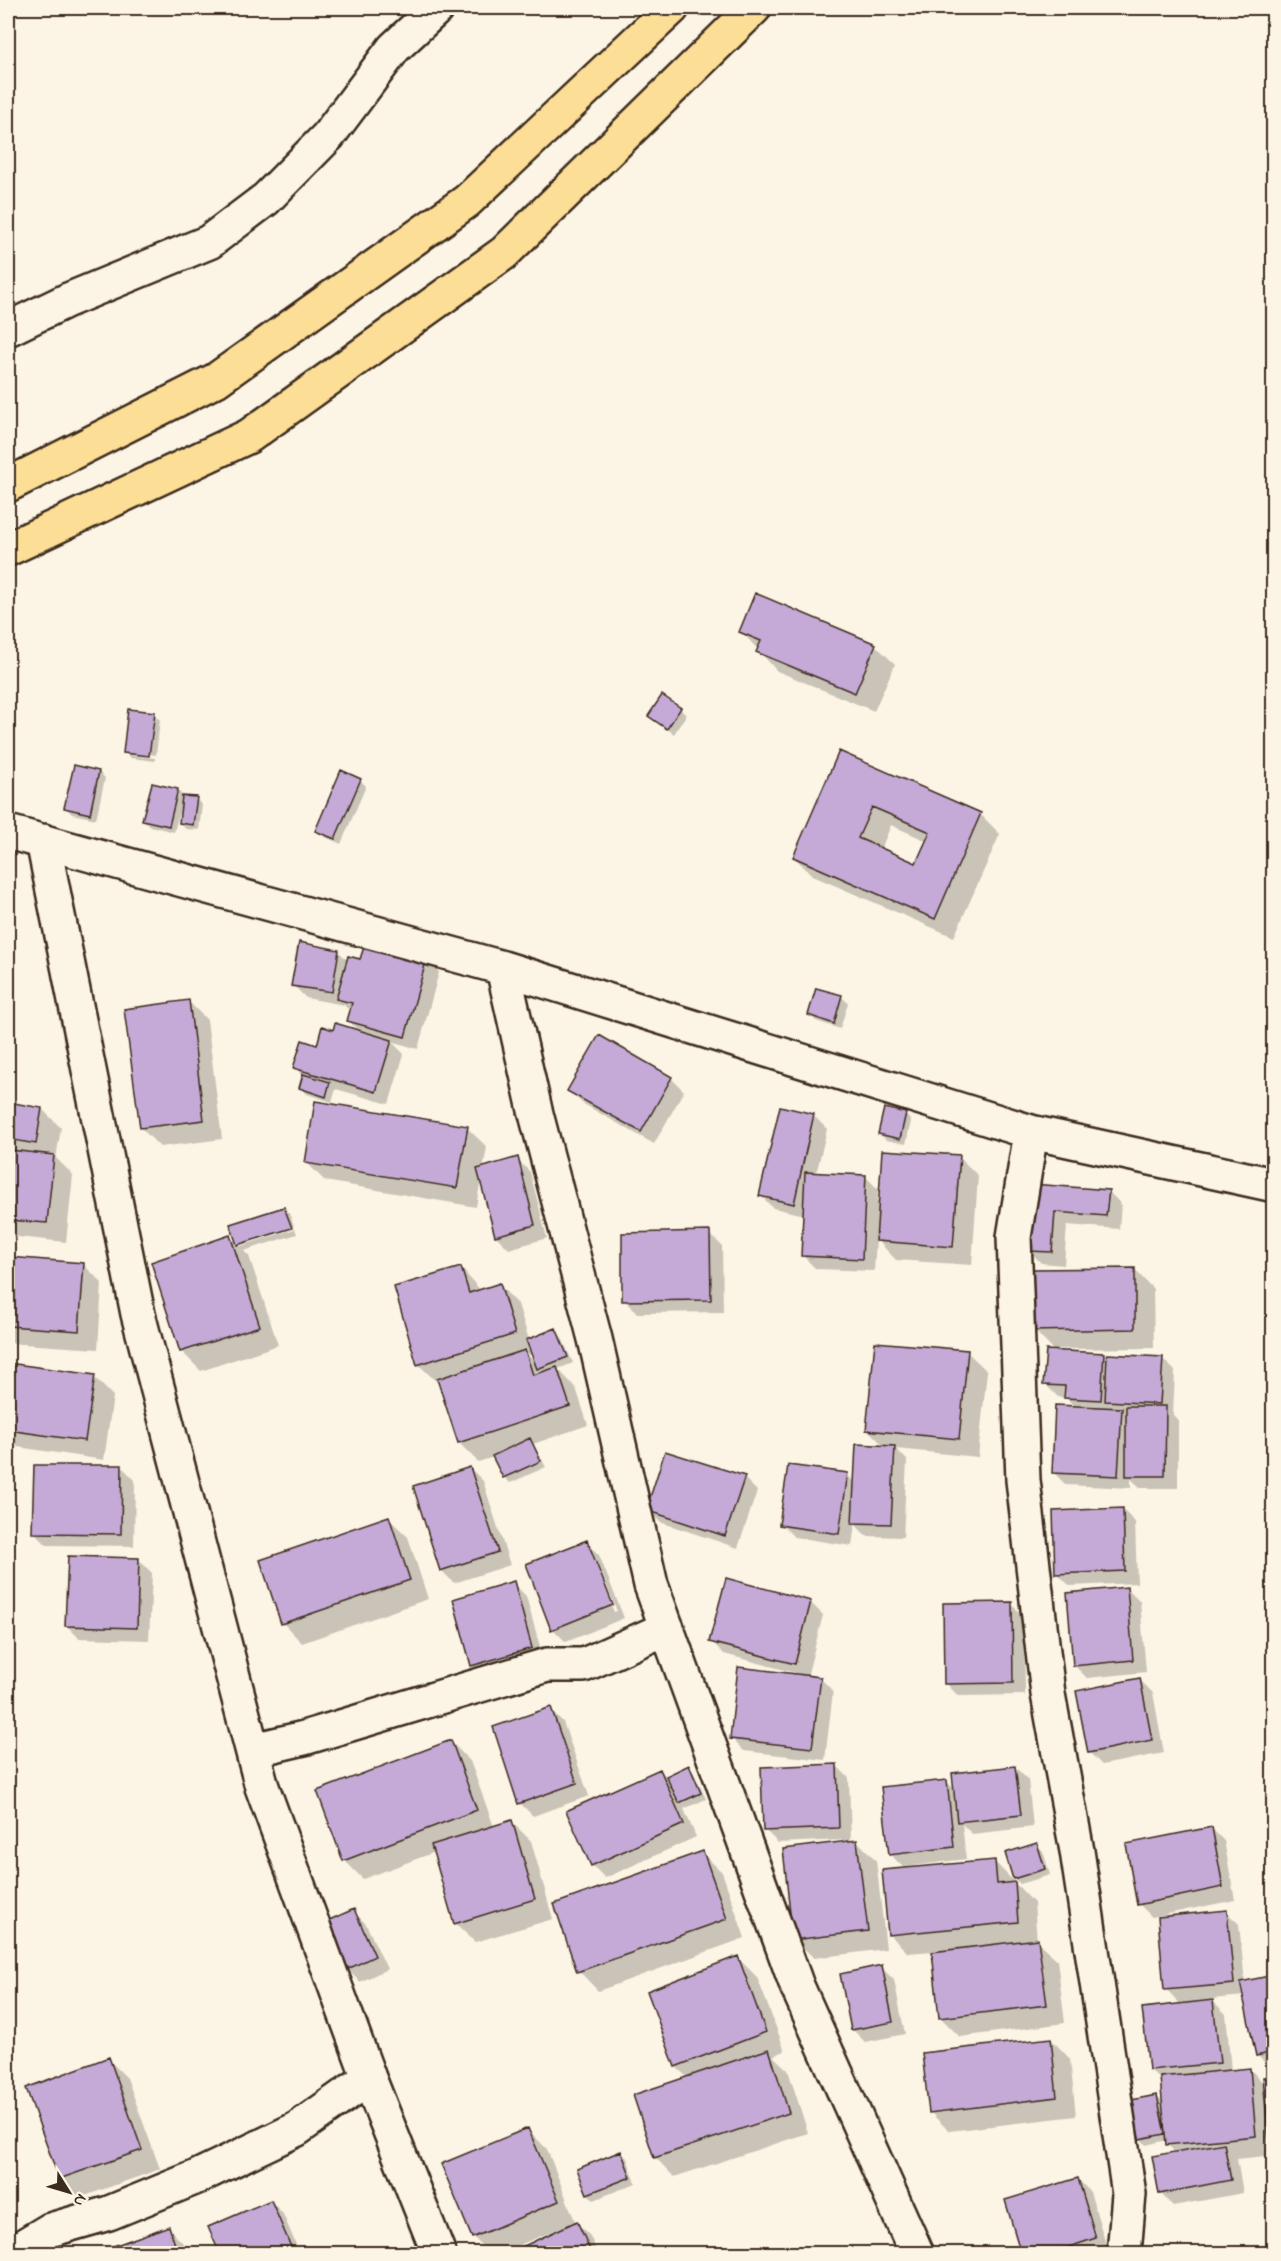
<svg xmlns="http://www.w3.org/2000/svg" width="1281" height="2261" viewBox="0 0 1281 2261" font-family="'Indie Flower',sans-serif">
<rect width="100%" height="100%" fill="#fcf5e5"/>
<filter id="ink" filterUnits="userSpaceOnUse"><feTurbulence type="fractalNoise" baseFrequency=".0167" numOctaves="2"/><feDisplacementMap in="SourceGraphic" scale="12" xChannelSelector="R" yChannelSelector="G"/><feConvolveMatrix kernelMatrix="1 2 1 2 8 2 1 2 1" color-interpolation-filters="sRGB"/></filter>
<g filter="url(#ink)">
<path fill="#0003" fill-rule="evenodd" d="M741 631 875 645 895 664 874 711 777 671Z
M680 709 686 715 674 734 650 716Z
M154 714 160 720 156 755 129 752V755L155 758V761L131 758 124 752Z
M839 753 980 814 1000 834 954 937 813 876 794 857ZM891 825 927 841 917 865 881 849Z
M99 772 105 778 96 819 72 814 66 808Z
M360 780 366 786 341 844 323 836 317 830Z
M177 790 184 797 196 799 202 805 199 830 186 829 180 823 181 813H179L174 832 150 826 144 820Z
M8 881 16 889 8 925Z
M338 951 348 961 426 959 439 972 418 1049 391 1041 404 1054 389 1104 336 1089 332 1102 307 1094 301 1088 304 1076 295 1067 334 1032H360L348 1020 351 1012 344 1005 306 998 293 985Z
M817 989 842 997 848 1003 840 1029 816 1021 810 1015Z
M188 1001 207 1020 222 1139 160 1147 141 1128Z
M671 1078 684 1091 654 1144 582 1103 569 1091Z
M8 1103 42 1109 61 1128 56 1158 73 1175 66 1242 8 1236Z
M781 1108 814 1116 827 1129 816 1174 865 1176 878 1189 877 1200 959 1157 978 1176 972 1265 896 1260 876 1239 874 1271 816 1269 803 1256 805 1215 773 1208 760 1195Z
M905 1114 911 1121 906 1144 886 1140 880 1134Z
M467 1128 487 1147 483 1169 517 1159 530 1172 547 1238 509 1249 496 1236 481 1179 476 1207 325 1181 306 1162Z
M1034 1186 1108 1191 1121 1204 1119 1229 1067 1225 1064 1265 1041 1263 1029 1250Z
M284 1208 290 1215 294 1226 240 1243V1246L295 1229 297 1234 244 1251 249 1256 278 1345 201 1371 182 1352 230 1237 238 1245 232 1225Z
M709 1233 722 1246 723 1312 637 1313 624 1300Z
M8 1259 83 1264 102 1283 98 1349 8 1343Z
M461 1268 481 1291 499 1285 518 1304 529 1340 555 1330 561 1336 573 1363 558 1369 576 1388 588 1425 533 1444 546 1467 510 1483 504 1477 494 1457 478 1462 459 1443 440 1383H438L418 1364ZM533 1354 537 1364 528 1355Z
M1134 1269 1153 1289 1154 1348 1057 1349V1352L1103 1355 1108 1360 1162 1358 1175 1371 1173 1415 1178 1420V1488H1141L1131 1479V1488L1066 1485 1053 1472 1075 1407 1066 1398 1058 1397 1045 1384 1055 1352 1034 1330Z
M967 1352 987 1371 978 1457 896 1449 907 1460 903 1537 866 1536 855 1524 852 1546 794 1537 781 1524 847 1475 855 1483 885 1447 867 1429Z
M8 1365 94 1377 113 1396 104 1460 11 1446 8 1442Z
M122 1467 135 1480 134 1546 47 1545 34 1532Z
M470 1468 483 1481 510 1565 454 1583 441 1570Z
M744 1478 757 1491 738 1548 660 1522 647 1509Z
M1122 1509 1135 1522 1137 1583 1070 1586 1057 1573Z
M388 1518 408 1537 428 1599 302 1643 283 1623Z
M586 1542 599 1555 624 1618 566 1642 553 1629ZM591 1555H594L617 1611 614 1612Z
M139 1560 152 1573 149 1640 79 1638 67 1626Z
M513 1583 526 1596 544 1661 485 1678 472 1665Z
M1127 1588 1140 1601 1146 1672 1087 1678 1074 1665Z
M810 1602 823 1615 807 1677 820 1678 833 1691 825 1760 744 1751 731 1738 804 1675 724 1654 711 1641Z
M1011 1604 1024 1617 1025 1695 958 1696 946 1683Z
M1140 1680 1153 1693 1164 1753 1102 1765 1089 1752Z
M550 1709 563 1722 589 1796 533 1816 520 1803Z
M451 1742 470 1761 494 1827 512 1822 531 1841 553 1919 475 1942 455 1923 435 1852 363 1879 344 1860Z
M836 1765 849 1778 851 1842 857 1841 876 1860 886 1949 814 1958 794 1939 843 1840 778 1843 765 1830Z
M688 1767 694 1773 706 1799 684 1809 696 1837 605 1878 592 1865 660 1770 667 1777Z
M1015 1767 1028 1780 1033 1827 972 1834 962 1824 966 1859 904 1867V1868L890 1854 946 1781 956 1791Z
M1211 1828 1224 1841 1235 1900 1152 1917 1139 1904Z
M1037 1845 1043 1851 1050 1875 1020 1884 1014 1878Z
M702 1853 722 1872 745 1938 598 1991 579 1971 556 1905Z
M994 1861 1034 1903 1037 1941 1057 1960 1065 2023 960 2037 941 2018 933 1951 908 1953 889 1934Z
M353 1911 366 1924 387 1969 360 1982 347 1969Z
M1226 1912 1239 1924 1245 1983 1274 1976V2067L1270 2068 1257 2055 1245 1996 1211 1999 1226 2014 1231 2071 1250 2069 1265 2085 1274 2077V2155L1237 2159 1243 2193 1173 2206 1160 2193 1176 2153 1168 2145 1167 2140 1146 2145 1140 2138 1157 2096 1164 2103 1162 2081 1150 2070 1181 2005 1166 1989Z
M738 1958 757 1977 785 2051 773 2056 788 2070 808 2133 674 2177 655 2157 688 2078 676 2067 649 1992Z
M881 1967 894 1980 905 2034 865 2042 852 2029Z
M1051 2039 1070 2059 1076 2116 949 2131 930 2112Z
M108 2059 127 2078 160 2169 79 2198 60 2179 28 2089Z
M528 2130 547 2149 575 2221 590 2236 598 2254H510L556 2232 555 2230 498 2254H490L473 2237Z
M620 2152 627 2158 636 2183 594 2200 588 2194 579 2169Z
M1078 2179 1090 2192 1108 2251 1101 2254H1023Z
M271 2201 283 2214 300 2254H221Z
M168 2228 187 2247 190 2254H96Z"/>
<path fill="#c5aad7" stroke="#3b2a1e" stroke-width="1.5" fill-rule="evenodd" d="M755 593 876 644 855 693 756 652 761 641 739 632Z
M662 695 681 708 667 729 648 716Z
M128 709 155 712 149 756 123 753Z
M839 751 981 813 935 919 793 857ZM872 807 930 832 916 863 858 838Z
M74 765 99 771 90 814 64 808Z
M341 770 361 779 335 839 315 831Z
M152 783 178 789 169 826 142 820Z
M182 796 197 797 193 825 179 823Z
M366 941 427 958 405 1037 347 1021 352 1003 336 999 348 956 360 959Z
M299 942 339 950 332 992 291 986Z
M816 988 842 995 834 1024 808 1015Z
M189 1000 204 1120 140 1128 124 1009Z
M335 1023 392 1040 376 1092 293 1068 302 1040 317 1045 322 1026 333 1030Z
M599 1035 672 1077 641 1132 567 1091Z
M303 1074 330 1082 326 1097 299 1088Z
M315 1101 468 1126 457 1188 305 1163Z
M8 1102 42 1108 36 1144 8 1139Z
M780 1106 814 1114 794 1204 759 1196Z
M884 1108 906 1113 900 1139 878 1134Z
M10 1150 54 1155 47 1223 8 1220V1155Z
M882 1150 960 1155 953 1247 876 1241Z
M518 1157 535 1225 495 1236 477 1169Z
M805 1172 866 1175 862 1259 801 1256Z
M1032 1184 1109 1190 1106 1216 1055 1212 1052 1252 1027 1251Z
M284 1207 292 1228 237 1245 230 1224Z
M710 1231 711 1300 622 1301V1233Z
M230 1235 260 1326 180 1352 151 1262Z
M8 1257 84 1263 79 1331 8 1326Z
M461 1267 469 1293 500 1283 515 1334 417 1365 394 1287Z
M1135 1268V1329L1032 1331 1031 1269Z
M556 1328 568 1357 537 1369 526 1340Z
M875 1342 968 1350 959 1439 866 1430Z
M525 1350 533 1375 557 1367 570 1406 458 1443 437 1379Z
M1046 1350 1104 1353 1101 1400 1064 1398 1065 1386 1043 1385Z
M1107 1354 1163 1357 1160 1404 1105 1401Z
M8 1363 95 1375 85 1441 8 1430Z
M1055 1405 1122 1408 1118 1476 1052 1473Z
M1126 1406H1166L1165 1476H1126Z
M530 1438 541 1461 503 1478 492 1456Z
M856 1444 895 1446 891 1524 852 1523Z
M665 1451 745 1476 725 1536 646 1510Z
M34 1465H122L121 1534 32 1533Z
M788 1465 848 1473 839 1534 779 1525Z
M470 1467 498 1552 440 1571 413 1486Z
M1123 1508 1125 1571 1055 1574 1053 1511Z
M389 1516 410 1580 281 1624 260 1560Z
M587 1540 613 1605 551 1630 526 1564Z
M68 1556 139 1558 137 1628 65 1626Z
M726 1578 811 1601 795 1664 709 1642Z
M514 1581 532 1648 471 1666 453 1599Z
M1127 1587 1133 1660 1073 1666 1067 1593Z
M1012 1602 1013 1683 944 1684 943 1603Z
M738 1667 821 1677 812 1748 730 1739Z
M1140 1678 1152 1740 1088 1753 1076 1691Z
M551 1707 577 1783 518 1804 493 1727Z
M451 1740 477 1810 343 1861 317 1791Z
M837 1764 839 1828 763 1831 761 1767Z
M689 1765 701 1793 679 1803 666 1776Z
M1015 1766 1021 1815 957 1822 952 1773Z
M660 1769 684 1824 591 1866 566 1811Z
M947 1780 954 1847 889 1855 881 1787Z
M512 1820 535 1899 454 1924 431 1845Z
M1212 1827 1223 1887 1137 1905 1126 1844Z
M857 1840 868 1931 793 1940 783 1849Z
M1037 1843 1045 1869 1013 1879 1005 1853Z
M703 1851 727 1919 577 1972 554 1904Z
M995 1860 997 1884 1015 1882 1018 1922 888 1935 882 1870Z
M354 1909 375 1956 346 1970 325 1922Z
M1227 1910 1234 1984 1164 1990 1158 1917Z
M1038 1939 1047 2005 939 2018 932 1952Z
M738 1956 766 2032 675 2067 647 1991Z
M882 1965 893 2022 851 2030 840 1974Z
M1274 1975V2052L1256 2056 1240 1982Z
M1213 2000 1220 2063 1149 2070 1142 2008Z
M1051 2038 1057 2097 929 2113 922 2053Z
M769 2049 789 2113 654 2158 633 2095Z
M109 2057 142 2150 59 2179 26 2088Z
M1250 2068 1256 2136 1166 2145 1160 2077Z
M1274 2076V2143H1269L1263 2077Z
M1157 2095 1165 2134 1139 2139 1131 2100Z
M528 2128 559 2201 472 2238 441 2164Z
M1224 2143 1231 2180 1159 2194 1152 2156Z
M621 2151 631 2177 587 2194 577 2169Z
M1078 2178 1096 2238 1048 2254H1021L1005 2200Z
M271 2200 294 2254H220L208 2227Z
M577 2221 592 2254H507Z
M169 2226 178 2254H91Z"/>
<g fill="none" stroke-linecap="round" stroke-linejoin="round">
<defs>
<path id="street" d="M8 329 68 300 209 242 266 199 328 136 394 48 437 8
M8 832 503 968 1031 1132 1274 1185
M43 841 138 1314 262 1787 369 2078 439 2254
M503 968 535 1110 595 1339 651 1585 797 1986 917 2254
M1031 1132 1014 1237 1023 1480 1048 1694 1077 1851 1129 2194 1124 2254
M253 1750 304 1738 547 1665H584L667 1628
M10 2254 50 2230 109 2213 197 2177 297 2129 369 2078"/>
<path id="highway" d="M8 485 216 380 467 201 672 8
M8 549 249 436 504 253 754 8"/>
</defs>
<use href="#street" stroke="#3b2a1e" stroke-width="38"/>
<use href="#highway" stroke="#3b2a1e" stroke-width="38"/>
<use href="#street" stroke="#fcf5e5" stroke-width="33"/>
<use href="#highway" stroke="#fcde96" stroke-width="33"/>
</g>
</g>
<rect width="1281" height="2261" fill="none" stroke="#fcf5e5" stroke-width="30"/>
<rect x="15" y="15" width="1251" height="2231" fill="none" stroke="#3b2a1e" stroke-width="2" filter="url(#ink)"/>
<g transform="translate(69 2192) rotate(127)" stroke="#fcf5e5" stroke-width="4.5" paint-order="stroke">
<path d="M0-4.5L10 22L0 15L-10 22Z" fill="#3b2a1e"/>
<text y="-9" font-size="16" font-weight="bold" text-anchor="middle" fill="#3b2a1e">N</text>
</g>
</svg>
